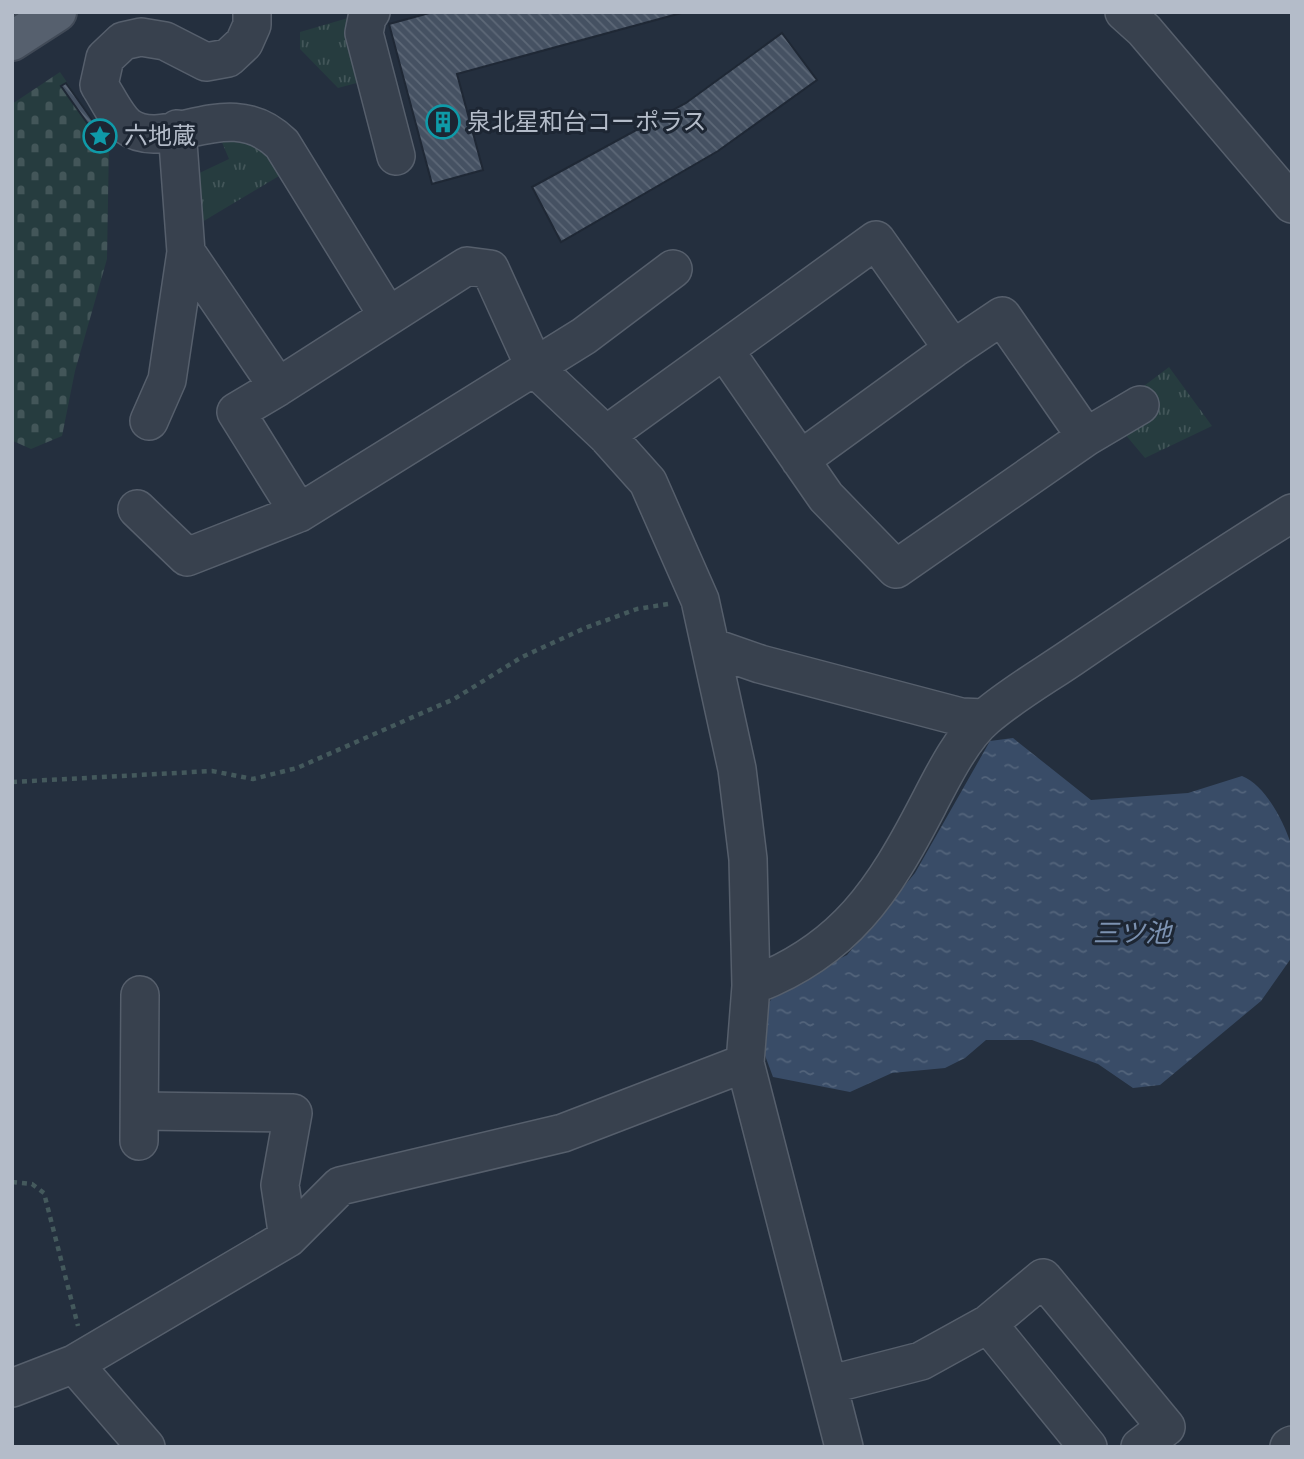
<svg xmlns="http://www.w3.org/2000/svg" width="1304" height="1459" viewBox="0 0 1304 1459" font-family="Signika,'Noto Sans JP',sans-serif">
<defs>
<pattern id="cemetery-stones" width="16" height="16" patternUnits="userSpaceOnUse" patternTransform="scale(1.75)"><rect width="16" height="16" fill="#263c3f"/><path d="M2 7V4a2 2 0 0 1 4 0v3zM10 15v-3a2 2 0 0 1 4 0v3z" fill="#435659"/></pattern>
<pattern id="park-tufts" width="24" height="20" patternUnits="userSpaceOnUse" patternTransform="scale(1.75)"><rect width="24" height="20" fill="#263c3f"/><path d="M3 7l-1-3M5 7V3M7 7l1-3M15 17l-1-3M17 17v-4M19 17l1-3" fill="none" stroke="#435659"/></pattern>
<pattern id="water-ripples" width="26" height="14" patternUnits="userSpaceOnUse" patternTransform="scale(1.75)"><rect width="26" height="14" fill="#394c67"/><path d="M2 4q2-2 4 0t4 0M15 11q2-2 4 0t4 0" fill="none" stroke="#53647b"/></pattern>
<pattern id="building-back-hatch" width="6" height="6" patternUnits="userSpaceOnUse" patternTransform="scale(1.75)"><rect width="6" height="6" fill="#455162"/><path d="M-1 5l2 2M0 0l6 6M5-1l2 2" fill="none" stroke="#5d6877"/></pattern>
</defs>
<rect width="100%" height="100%" fill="#242f3e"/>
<path fill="url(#cemetery-stones)" d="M60 72 109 144 107 259 75 371 62 436 31 449 13 441 12 435V104Z"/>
<path fill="url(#park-tufts)" d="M348 18 364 81 338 88 300 49V32Z
M221 140 262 146 279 176 192 228 193 176 229 159Z
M1169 367 1212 426 1145 458 1124 433 1132 395Z"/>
<path fill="url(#water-ripples)" d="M1013 738 1091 800 1188 793 1242 776C1265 785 1283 820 1291 844 1297 861 1292 934 1292 957L1261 1001 1160 1085 1133 1088 1098 1064 1032 1040H986L965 1058 945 1068 892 1073 850 1092 773 1077 763 1050 768 1004 780 987 847 955 915 873 990 741Z"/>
<path fill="url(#building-back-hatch)" stroke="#1f2835" stroke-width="2" d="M433 12H685L457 74 483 170 432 184 389 24Z
M782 33 817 80 718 151 561 242 532 187 686 103Z
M66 83 100 131 95 134 61 86Z"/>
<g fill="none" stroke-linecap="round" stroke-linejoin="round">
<defs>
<path id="minor" d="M252 12V25L244 43 228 58 206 62 165 41 141 37 123 41 105 58 99 85C107 97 116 117 127 126 166 155 229 91 282 144L388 316
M371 12 367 18 364 33 396 156
M1124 12 1144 30 1292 204
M186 252 278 387 236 412 299 513
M725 351 826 497 896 569 1086 437 1140 405
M278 387 467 266 490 269 535 368 606 435 648 482 700 600 737 769 748 859 751 986 745 1063 844 1447
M149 421 167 380 186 252 177 129
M606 435 876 240 953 349 1002 316 1086 437
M800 460 953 349
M137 509 187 557 299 513 584 336 673 269
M711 647 760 664 961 717 984 718
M751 986C845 951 884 890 928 805 942 778 962 737 986 717 1014 693 1048 674 1078 653 1149 605 1219 558 1292 513
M141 1111 293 1113 280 1185 288 1238
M139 1141 140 995
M988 1324 1088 1447
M74 1364 146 1447
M828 1385 921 1361 988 1324 1043 1278 1166 1427 1140 1447
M12 1388 74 1364 288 1238 340 1186 563 1133 745 1063
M1289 1447 1292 1445"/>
<path id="major" d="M12 41 57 12"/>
</defs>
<use href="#minor" stroke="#565f6c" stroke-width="40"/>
<use href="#major" stroke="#414a57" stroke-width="42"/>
<path stroke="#44595c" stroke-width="4.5" stroke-dasharray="5 5" stroke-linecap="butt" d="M12 782 212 771 253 779 297 768 454 699 522 657 585 628 637 609 668 604
M12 1182 32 1184 44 1193 78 1326"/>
<use href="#minor" stroke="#38414e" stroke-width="37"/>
<use href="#major" stroke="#56606e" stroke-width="38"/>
</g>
<defs>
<symbol id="building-ring" viewBox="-11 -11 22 22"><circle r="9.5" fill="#1d2633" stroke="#0f9aa8" stroke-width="1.5"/><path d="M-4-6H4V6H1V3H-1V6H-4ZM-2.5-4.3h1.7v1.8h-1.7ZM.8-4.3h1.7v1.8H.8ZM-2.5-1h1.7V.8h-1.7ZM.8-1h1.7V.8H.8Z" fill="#0f9aa8"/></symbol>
<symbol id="sight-ring" viewBox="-11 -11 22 22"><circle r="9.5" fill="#1d2633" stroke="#0f9aa8" stroke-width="1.5"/><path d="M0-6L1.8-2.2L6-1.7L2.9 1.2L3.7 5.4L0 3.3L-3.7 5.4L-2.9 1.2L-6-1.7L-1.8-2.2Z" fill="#0f9aa8"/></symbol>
</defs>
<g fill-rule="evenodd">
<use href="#building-ring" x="424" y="103" width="38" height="38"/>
<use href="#sight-ring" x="81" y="117" width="38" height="38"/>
</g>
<g text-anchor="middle" stroke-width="6" stroke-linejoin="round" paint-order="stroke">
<g font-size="24" fill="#b4bcc9" stroke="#1d2633" text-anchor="start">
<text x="467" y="130">泉北星和台コーポラス</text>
<text x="124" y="144">六地蔵</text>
</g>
<g font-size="26" font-style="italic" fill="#7c92b1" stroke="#1d2633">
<text x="1132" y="942">三ツ池</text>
</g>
</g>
<rect width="1304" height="1459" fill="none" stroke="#b4bcc9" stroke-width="28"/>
</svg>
